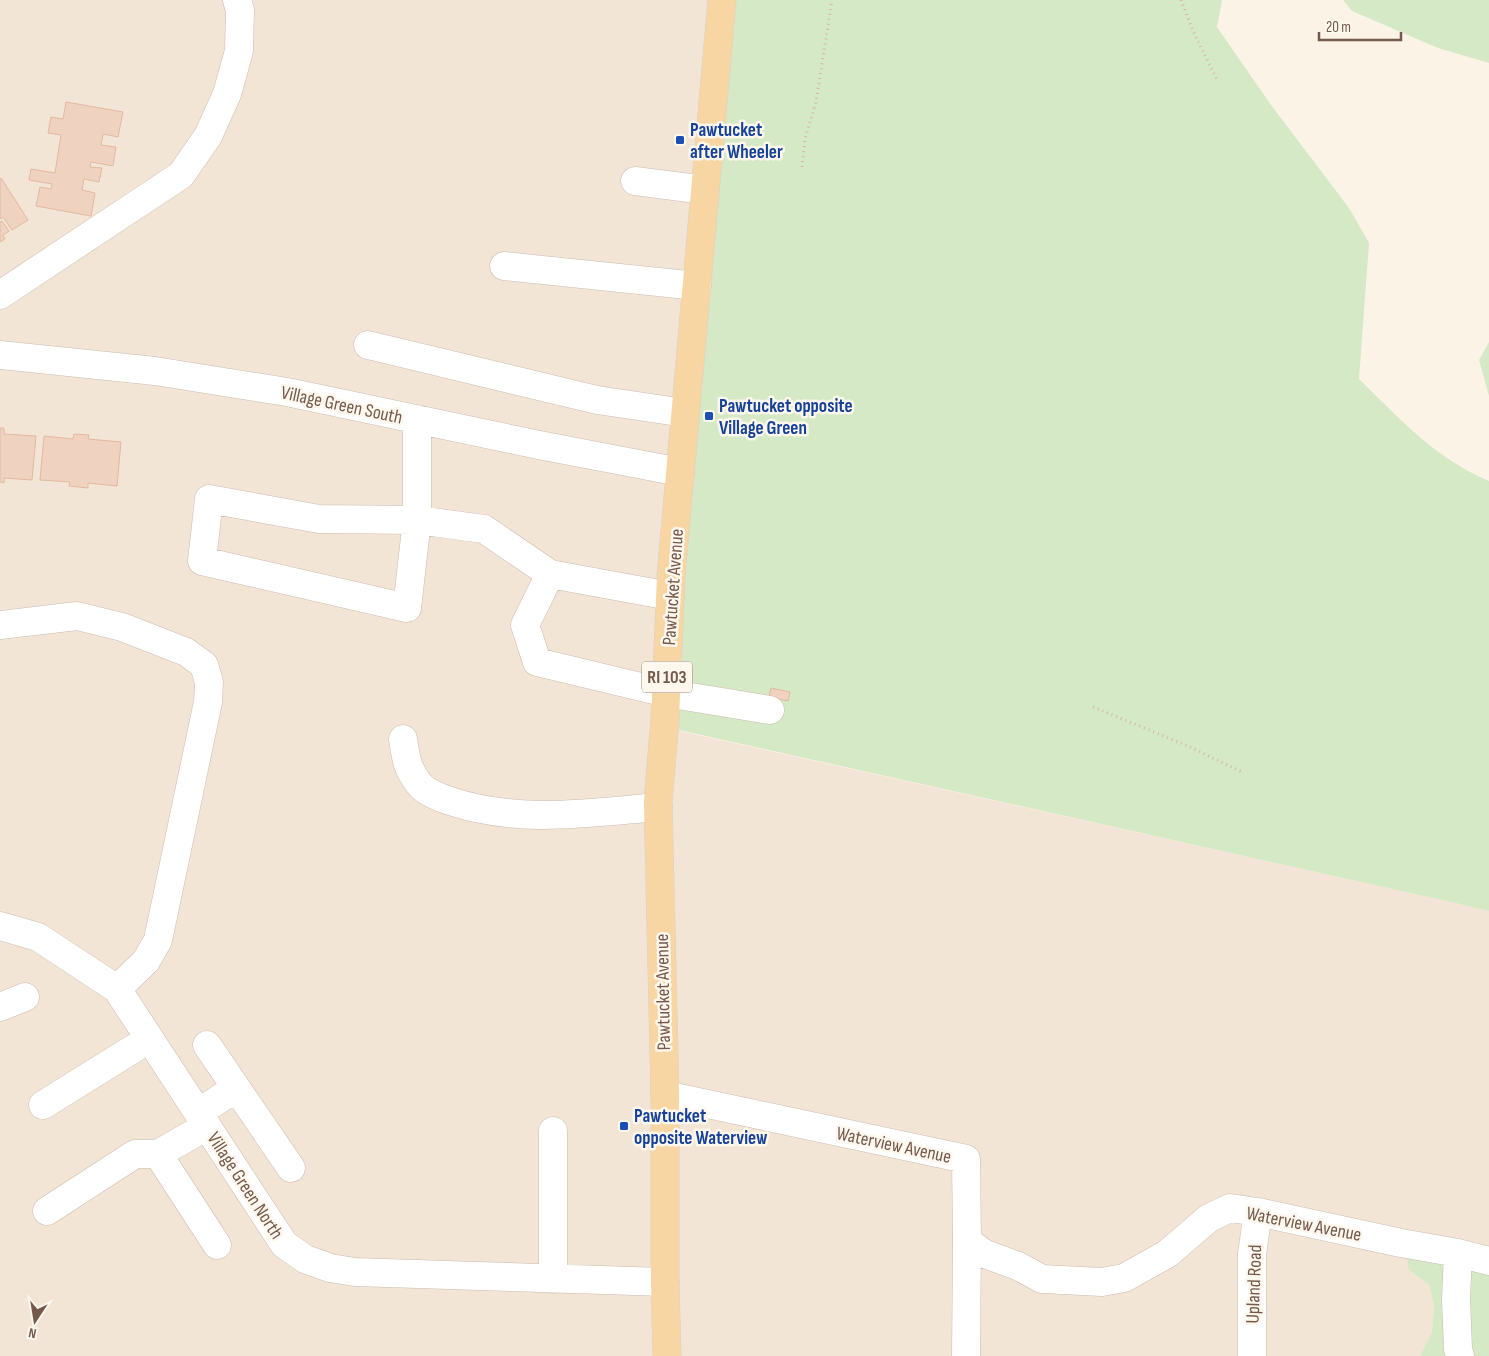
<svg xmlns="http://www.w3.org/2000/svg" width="1489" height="1356" viewBox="0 0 1489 1356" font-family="'Sofia Sans Condensed',sans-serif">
<rect width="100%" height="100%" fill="#fcf3e7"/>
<path fill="#f3e5d6" d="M0 0H723L680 731 1442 900 1489 911V1256L1409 1270 1429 1285 1434 1305 1432 1332 1420 1356H0Z"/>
<path fill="#d5e9c6" d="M723 0H1222L1217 27 1271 105 1349 208 1369 243 1359 379C1400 419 1435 458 1489 481V911L1442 900 661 726Z
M1343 0H1489V63L1438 48 1352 11Z
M1489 342V396L1479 360Z
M1405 1247 1489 1256V1356H1420L1432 1332 1434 1305 1429 1285 1409 1270Z"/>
<path fill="#f0d2c0" stroke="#e2b9a1" d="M66 102 123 112 118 137 103 134 101 145 116 147 113 166 91 162 90 167 102 168 99 182 84 179 82 190 95 193 91 216 36 206 40 187 51 189 52 184 29 180 31 169 55 173 61 135 48 133 51 117 63 119Z
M1 178 28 220 12 230 3 217 0 219V179Z
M2 221 9 231 3 235 5 239 0 242V222Z
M0 428H4V434L36 436 32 480 4 478V483L0 482Z
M74 434 89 435 88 439 121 442 117 486 88 483V488L69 486 70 482 40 480 44 436 73 439Z
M771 688 790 692 788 701 769 697Z"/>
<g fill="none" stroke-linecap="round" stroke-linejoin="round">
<defs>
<path id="minor" d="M635 181 705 190
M504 266 697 286
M0 295 181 175 208 136 227 94 239 51 240 10 237 0
M368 345 597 400 685 413
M0 355 155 371 287 392 539 445 680 472
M417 419V520L407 608 202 561 209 499 319 519 417 520 484 529 550 574 670 596
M550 574 525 625 537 662 666 693 770 710
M0 625 77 616 122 627 186 652 204 665 209 682 208 702 158 940 146 961 117 989
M403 739C406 759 407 769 420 785 427 793 441 798 450 801 519 824 587 813 658 807
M0 926 38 937 117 989 284 1244 305 1259 330 1268 355 1272 665 1282
M0 1007 25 997
M207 1045 291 1168
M665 1095 966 1159 967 1241 985 1254 1018 1266 1042 1279 1102 1282 1124 1278 1167 1254 1209 1218 1230 1208 1258 1212 1401 1243 1458 1253 1489 1261
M43 1105 149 1039
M198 1113 236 1088
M553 1131V1279
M158 1154 217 1245
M47 1211 135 1154H158L207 1126
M1458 1253 1456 1299 1458 1349 1460 1356
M966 1356 967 1241
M1252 1356V1254L1258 1212"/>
<path id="major" d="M667 1356 665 1282V1095L658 802 665 719 671 576 722 0"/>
</defs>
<use href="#minor" stroke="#cdbbae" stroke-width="29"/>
<use href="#major" stroke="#d8d1cd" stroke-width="29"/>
<path stroke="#d5b6a3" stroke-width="3" stroke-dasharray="1 4" stroke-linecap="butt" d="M1181 0 1193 31 1217 80
M802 167 805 139 816 102 832 0
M1093 707 1188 746 1244 773"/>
<use href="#minor" stroke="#fff" stroke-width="28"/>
<use href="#major" stroke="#f7d6a3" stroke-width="28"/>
</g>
<g fill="#1a4fb4" stroke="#fef7ee" stroke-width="2">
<rect x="675" y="135" width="10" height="10" rx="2.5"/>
<rect x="704" y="411" width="10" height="10" rx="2.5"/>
<rect x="619" y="1121" width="10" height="10" rx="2.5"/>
</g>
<g text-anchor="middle" stroke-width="5" stroke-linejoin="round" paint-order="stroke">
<rect fill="#fef7ee" stroke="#9e897d" stroke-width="1" x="642" y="661.5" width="50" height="31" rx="4"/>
<g font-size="18" font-weight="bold" fill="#755a4c">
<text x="667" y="683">RI 103</text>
</g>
<g font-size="19" font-weight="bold" fill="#164399" stroke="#fef7ee" text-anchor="start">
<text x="690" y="136">Pawtucket<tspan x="690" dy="22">after Wheeler</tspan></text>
<text x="719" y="412">Pawtucket opposite<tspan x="719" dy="22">Village Green</tspan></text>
<text x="634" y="1122">Pawtucket<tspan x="634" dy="22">opposite Waterview</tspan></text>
</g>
<g font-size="19" fill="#755a4c" stroke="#fef7ee">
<text transform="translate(342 404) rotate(12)" y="7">Village Green South</text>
<text transform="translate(672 587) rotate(-86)" y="7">Pawtucket Avenue</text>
<text transform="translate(662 992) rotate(-91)" y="7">Pawtucket Avenue</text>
<text transform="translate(894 1144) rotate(12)" y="7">Waterview Avenue</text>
<text transform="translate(246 1185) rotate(57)" y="7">Village Green North</text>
<text transform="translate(1304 1223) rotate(11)" y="7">Waterview Avenue</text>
<text transform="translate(1253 1284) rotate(-88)" y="7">Upland Road</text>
</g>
</g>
<g transform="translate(35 1321) rotate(192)" stroke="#fef7ee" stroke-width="4" paint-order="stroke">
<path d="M0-4L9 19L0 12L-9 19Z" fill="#755a4c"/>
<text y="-8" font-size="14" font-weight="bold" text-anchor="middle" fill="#755a4c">N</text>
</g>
<path d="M1319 32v8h82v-8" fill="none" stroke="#755a4c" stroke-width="2.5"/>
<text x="1326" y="32" font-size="15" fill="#755a4c" stroke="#fef7ee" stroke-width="4" paint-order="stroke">20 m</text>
</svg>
